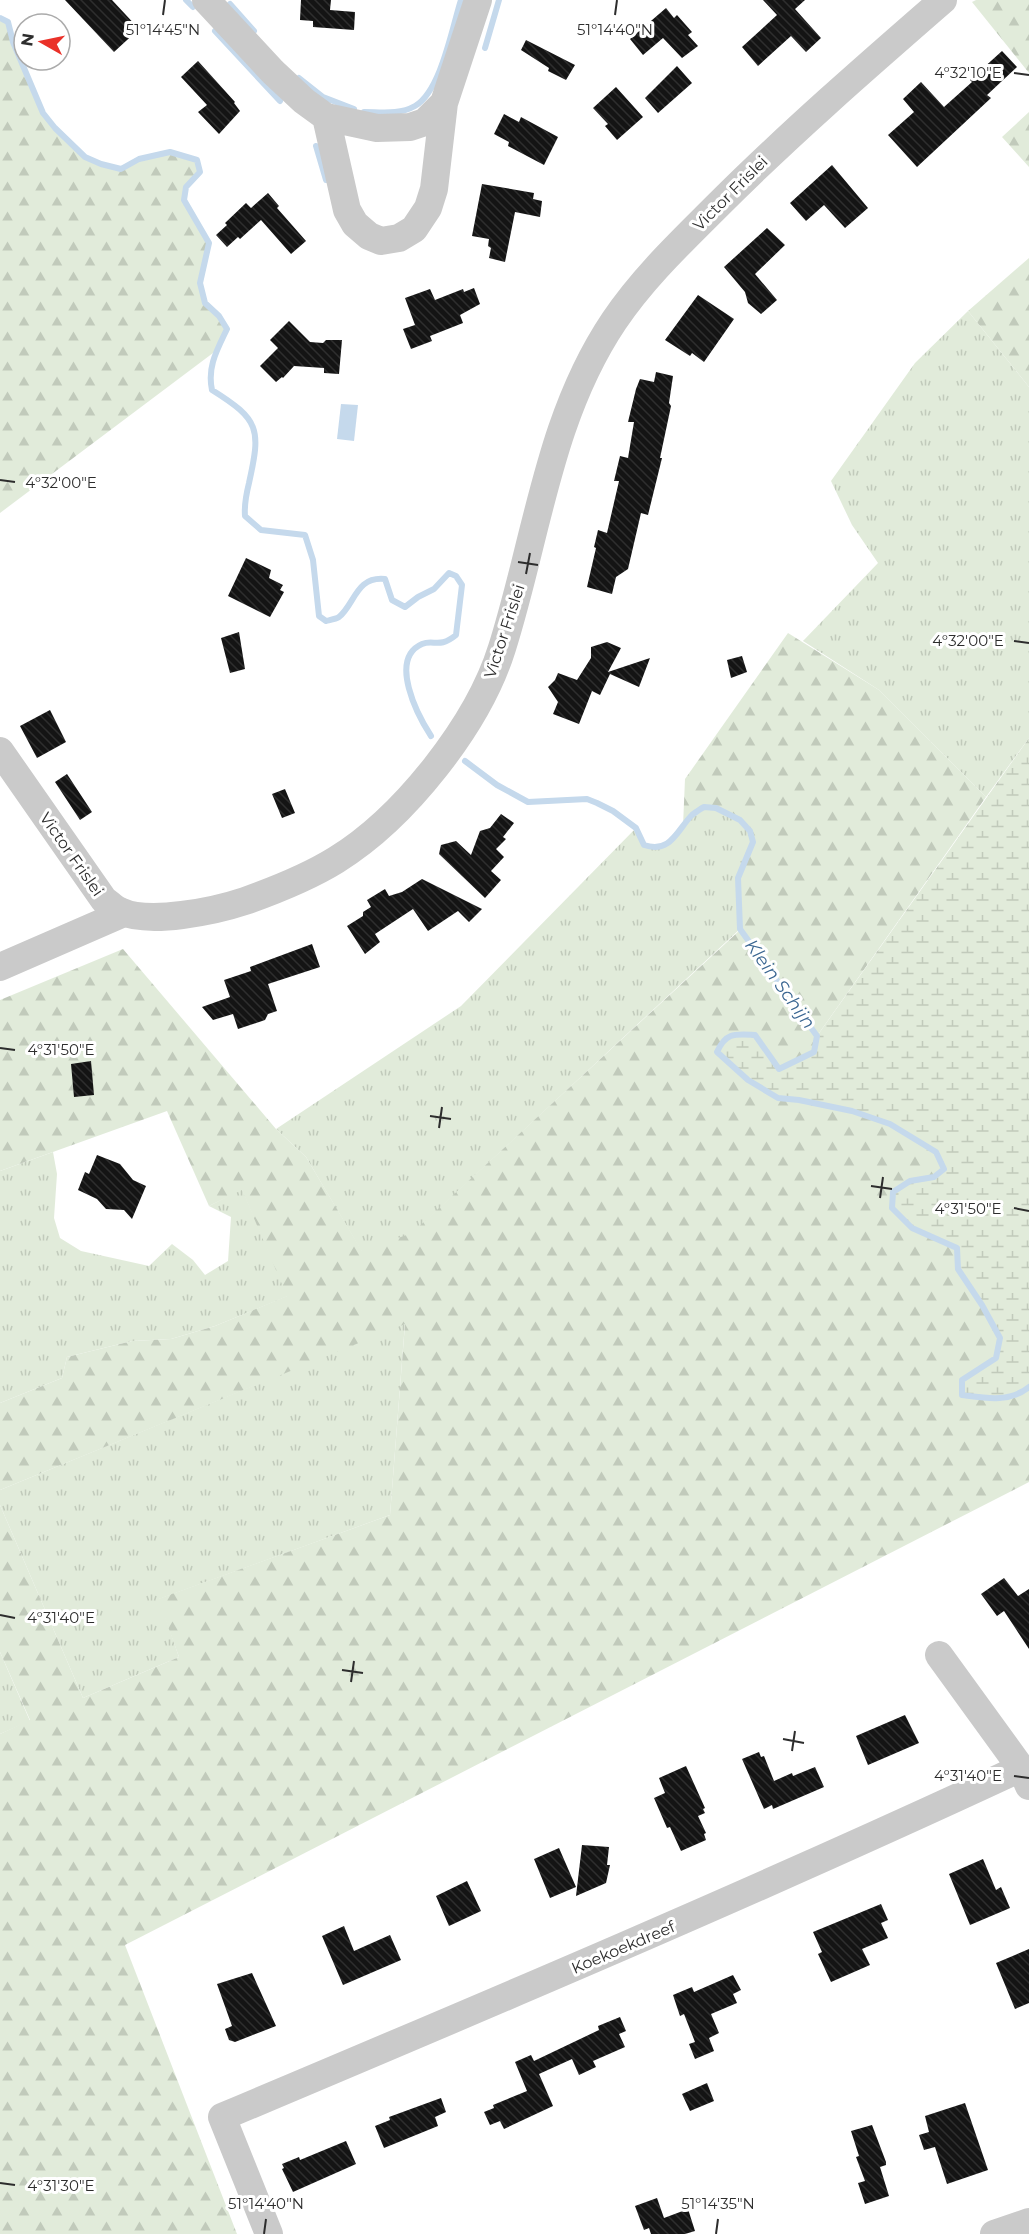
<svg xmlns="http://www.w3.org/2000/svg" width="1029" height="2234" viewBox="0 0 1029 2234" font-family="Montserrat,sans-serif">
<defs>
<pattern id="grass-tufts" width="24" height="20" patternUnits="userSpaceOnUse" patternTransform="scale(1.5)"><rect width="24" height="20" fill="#e1ebda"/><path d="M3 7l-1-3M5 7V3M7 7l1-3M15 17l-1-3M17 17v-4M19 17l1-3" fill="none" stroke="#c1cabb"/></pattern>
<pattern id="forest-firs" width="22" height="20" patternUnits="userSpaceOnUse" patternTransform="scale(1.5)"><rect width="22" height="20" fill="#e1ebda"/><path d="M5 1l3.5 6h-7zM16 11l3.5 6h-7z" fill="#c1cabb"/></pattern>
<pattern id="wetland-marsh" width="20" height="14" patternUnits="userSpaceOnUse" patternTransform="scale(1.5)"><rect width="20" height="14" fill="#e1ebda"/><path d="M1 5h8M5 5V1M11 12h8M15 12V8" fill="none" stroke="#c1cabb"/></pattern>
<pattern id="building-back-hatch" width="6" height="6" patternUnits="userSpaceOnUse" patternTransform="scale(1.5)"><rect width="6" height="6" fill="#141414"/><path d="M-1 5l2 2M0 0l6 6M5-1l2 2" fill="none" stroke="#2e2e2e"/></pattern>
</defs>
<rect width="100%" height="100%" fill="#fff"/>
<path fill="url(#grass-tufts)" d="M968 311 1029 387V738L986 797 879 690 803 641 878 563 852 525 831 481 915 363Z
M704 807C720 809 757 821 753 843 751 853 740 865 738 877 735 894 739 913 740 929L412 1234 362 1252 306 1157 276 1129 461 1006 636 828 644 845C671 854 677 830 692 815 696 812 700 809 704 807Z
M53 1152 57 1174 54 1218 60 1238 81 1251 149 1266 172 1244 193 1260 205 1275 228 1261 231 1217 209 1206 242 1189 288 1296 215 1326 171 1339 132 1341 67 1357 62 1378 0 1403V1171Z
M405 1323 390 1515 159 1599 179 1657 83 1698 0 1505V1490Z
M0 1652 30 1721 0 1734Z"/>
<path fill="url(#forest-firs)" d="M976 0H1029V73L972 2Z
M0 18 8 22 13 42 43 113 55 128 85 157 101 164 121 169 139 159 170 152 197 160 200 172 186 187 184 200 209 243 200 283 206 303 219 316 227 329 217 350 0 513Z
M1029 112V167L1002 137Z
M1029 258V387L968 311Z
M788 633 879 690 986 797 817 1036 814 1052 779 1069 755 1036 778 1098 799 1100 852 1111 890 1124 936 1152 944 1169 934 1177 910 1181 937 1238 957 1248 958 1269 982 1305 1000 1338 996 1358 978 1369 962 1395C985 1398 1010 1403 1029 1387V1482L125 1945 237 2234H0V1734L30 1720 0 1652V1505L83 1698 179 1657 158 1599 390 1515 405 1324 0 1490V1403L62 1378 67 1357 132 1341 171 1339 215 1326 287 1296 242 1190 209 1206 167 1111 0 1171V1000L123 949 276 1129 306 1157 362 1251 412 1233 740 930C739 913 735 894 738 878 740 865 750 855 753 843 757 821 720 809 704 807L692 815 683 826 685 779Z"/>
<path fill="url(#wetland-marsh)" d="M1029 738V1387C1010 1403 985 1398 962 1395V1380L996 1358 1000 1338 982 1305 958 1269 957 1248 912 1228 892 1208 893 1192 910 1181 934 1177 943 1169 936 1152 890 1124 852 1111 799 1100 778 1098 748 1080 717 1052C726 1032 735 1034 755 1035L779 1069 813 1052 817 1036Z"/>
<path fill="#c5d9ec" d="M341 404 358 405 354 441 337 439Z"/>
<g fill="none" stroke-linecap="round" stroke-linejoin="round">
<path stroke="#c5d9ec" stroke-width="6" d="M186 0 193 7
M230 4 254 31
M0 18 8 22 13 42 43 113 55 128 85 157 101 164 121 169 139 159 170 152 197 160 200 172 186 187 184 200 209 243 200 283 205 303 219 316 227 329C217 350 207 367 212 390 260 420 261 429 249 483 246 495 244 504 245 516L261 530 305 535 313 560 319 616 326 621C330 620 336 619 339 617 355 604 356 576 385 579L392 600 405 607 418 597 434 589 449 573 456 576 462 585 456 635C439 649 434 639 422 644 388 659 418 716 431 736
M215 31 280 101
M485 48 499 0
M299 78 323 97 354 109
M364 112C381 112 399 115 415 106 441 91 452 28 461 0
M316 146 326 180
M465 761 497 785 528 802 587 799 597 803 613 811 636 828 644 845C671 854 677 830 692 815 696 812 700 809 704 807L716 808 740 820 750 831 753 842 738 878 740 929 817 1036 814 1052 779 1069 755 1035C735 1034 726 1032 717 1052L748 1080 778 1098 799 1100 852 1111 890 1124 936 1152 944 1169 934 1177 910 1181 893 1192 892 1208 912 1228 957 1248 958 1269 982 1305 1000 1338 996 1358 962 1380V1395C985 1398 1010 1403 1029 1387"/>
</g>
<path fill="url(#building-back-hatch)" d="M65 0H112L139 29 114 52Z
M301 0H331L330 10 355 12 354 30 313 27V21L300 20Z
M763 0H805L795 9 821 38 806 52 791 36 758 66 742 47 777 15Z
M666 8 674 18 677 15 692 32 688 35 698 46 682 58 663 38 643 55 630 39Z
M526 40 575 65 566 80 548 71 549 68 521 50Z
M1002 51 1017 67 987 95 991 98 917 167 888 135 914 112 903 99 921 82 944 107 972 82 970 80Z
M198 61 235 102 234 103 240 111 219 134 198 112 207 105 181 77Z
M677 66 692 83 658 113 645 98Z
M616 87 643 117 617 140 605 126 608 124 593 108Z
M504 114 519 122 521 117 558 137 544 165 508 146 509 142 494 134Z
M832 165 868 208 845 228 824 205 806 221 790 203Z
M482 184 534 193 533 199 542 201 540 217 515 212 505 262 489 258 491 248 488 246 489 239 472 236Z
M268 193 279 206 277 208 306 241 291 254 261 220 240 239 238 237 227 247 216 235 227 225 225 223 246 203 251 208Z
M767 228 785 245 755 274 777 300 761 314 748 303 745 292 724 267Z
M474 288 480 304 460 315 463 323 430 336 432 341 411 349 403 329 415 325 405 298 430 289 435 300 463 289 464 292Z
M698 295 734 319 704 362 692 353 690 356 665 340Z
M289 321 310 342 323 343 326 340H342L339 374 324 373V368L294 366 283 378 282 377 276 382 260 366 278 348 270 340Z
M656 372 673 376 669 403 671 406 660 458H662L648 515 641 513 628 569 616 577 612 594 587 587 596 548 594 547 598 530 607 533 619 481H614L620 456 628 458 634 422H628L636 389 640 379 654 382Z
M246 558 271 570 269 578 283 585 280 590 284 592 270 617 228 596Z
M239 632 245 669 230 673 221 638Z
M607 642 621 648 608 672 650 658 639 687 610 674 600 695 592 691 579 724 553 714 558 702 548 687 555 680 558 673 577 680 591 658V647Z
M742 656 747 672 731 678 727 660Z
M50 710 66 742 37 758 20 726Z
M67 774 92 812 80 820 55 782Z
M285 789 295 813 282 818 272 794Z
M501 814 514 823 503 837 506 839 496 849 504 857 491 871 501 880 485 898 439 854 441 845 456 841 471 855 480 831 490 828Z
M422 879 482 909 469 922 458 911 428 931 413 909 375 934 380 942 365 954 347 926 363 916V912L371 907 367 900 385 889 389 896 402 892Z
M312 944 320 967 268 984 277 1011 268 1014 265 1020 238 1029 233 1014 213 1020 202 1007 230 997 224 980 251 971 250 967Z
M91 1061 94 1095 74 1097 71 1064Z
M97 1155 120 1164 133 1180 146 1186 132 1219 124 1210 106 1209 97 1199 78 1190 85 1172 89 1174Z
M1004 1578 1018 1596 1029 1589V1649L1004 1611 997 1616 981 1594Z
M905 1715 919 1743 868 1765 856 1736Z
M759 1752 761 1757 764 1756 774 1781 792 1773 793 1776 815 1767 824 1787 773 1809 772 1805 764 1809 742 1759Z
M686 1766 705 1808 703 1809 705 1813 698 1816 706 1833 704 1834 706 1840 681 1851 670 1827 667 1828 654 1798 665 1793 659 1778Z
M582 1845 609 1847 607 1865H610L606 1883 576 1896Z
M559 1848 576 1887 550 1898 534 1859Z
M983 1859 996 1890 1001 1887 1010 1908 970 1925 949 1874Z
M467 1881 481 1911 449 1926 436 1896Z
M881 1904 888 1920 881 1923 888 1938 862 1949 870 1965 831 1982 818 1954 822 1952 813 1932Z
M344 1926 354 1951 390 1935 401 1960 343 1985 322 1936Z
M1029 1949V2003L1015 2009 996 1963Z
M252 1973 276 2026 235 2042 229 2040 225 2029 232 2026 217 1984Z
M733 1975 741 1990 733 1994 737 2003 711 2014 719 2033 709 2038 714 2051 695 2059 689 2044 695 2042 684 2014 680 2016 673 1995 692 1987 694 1992Z
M620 2017 626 2031 619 2034 625 2047 593 2061 596 2067 579 2075 572 2059 539 2074 553 2106 504 2129 500 2121 490 2125 484 2112 494 2108 493 2105 527 2091 515 2062 531 2055 534 2061 599 2030 598 2026Z
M707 2083 714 2101 690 2111 682 2094Z
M441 2098 446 2112 435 2117 438 2126 384 2148 375 2126 390 2120 389 2117Z
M965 2103 988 2170 947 2184 935 2147 924 2150 919 2135 929 2132 925 2116Z
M872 2125 886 2162V2165L880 2167 889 2196 865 2204 858 2183 865 2181 856 2157 859 2156 851 2131Z
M346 2141 356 2164 293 2192 282 2169 284 2168 282 2164 299 2157 300 2160Z
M657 2198 664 2218 688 2209 695 2231 685 2234H651L649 2228 644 2230 635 2206Z"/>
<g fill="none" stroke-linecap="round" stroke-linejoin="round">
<path stroke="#cacaca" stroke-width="28" d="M206 0 273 72 304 101 326 117 377 128 410 127 425 122 444 103
M326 117 347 210 355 224 369 236 381 241 399 238 414 229 428 208 434 189 444 103 478 0
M0 751 104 900C109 903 114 909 120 911 149 925 215 911 245 901 276 890 307 878 336 860 404 818 478 725 502 648 537 538 548 419 614 321 643 278 680 243 716 207 789 134 866 67 943 0
M0 967 124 913
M939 1655 1021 1768 1029 1786
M269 2234 222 2117C490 2004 757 1891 1021 1768
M994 2234 1029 2222"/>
</g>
<path fill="none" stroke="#2d2d2d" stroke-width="2" d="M163 15 165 0M615 15 617 0M1014 73 1029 75M0 480 15 482M518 562 538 565M526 574 530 553M1014 641 1029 643M0 1048 15 1050M430 1116 451 1119M439 1128 442 1107M871 1186 892 1189M880 1198 883 1177M1014 1208 1029 1211M0 1615 15 1618M342 1670 363 1673M351 1682 354 1661M783 1739 804 1743M792 1751 795 1731M1014 1776 1029 1778M0 2183 15 2185M264 2234 266 2219M716 2234 718 2219"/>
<g text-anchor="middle" stroke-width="6" stroke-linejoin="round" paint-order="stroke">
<g font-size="16" fill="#2d2d2d" stroke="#fff">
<text transform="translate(730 193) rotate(-45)" y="6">Victor Frislei</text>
<text transform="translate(504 631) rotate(-72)" y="6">Victor Frislei</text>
<text transform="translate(72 854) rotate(55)" y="6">Victor Frislei</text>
<text transform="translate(623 1947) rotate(-23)" y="6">Koekoekdreef</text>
</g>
<g font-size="18" font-style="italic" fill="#396591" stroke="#fff">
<text transform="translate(780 984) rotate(54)" y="6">Klein Schijn</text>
</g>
</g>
<g font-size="15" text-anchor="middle" fill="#2d2d2d" stroke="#fff" stroke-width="6" stroke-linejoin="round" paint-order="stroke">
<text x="163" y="35">51°14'45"N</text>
<text x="615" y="35">51°14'40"N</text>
<text x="968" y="78">4°32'10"E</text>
<text x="61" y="488">4°32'00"E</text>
<text x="968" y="646">4°32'00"E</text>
<text x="61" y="1055">4°31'50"E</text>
<text x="968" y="1214">4°31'50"E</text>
<text x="61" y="1623">4°31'40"E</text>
<text x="968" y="1781">4°31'40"E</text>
<text x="61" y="2191">4°31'30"E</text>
<text x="266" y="2209">51°14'40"N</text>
<text x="718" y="2209">51°14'35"N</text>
</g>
<g transform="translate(42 42) rotate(279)"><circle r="28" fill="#ffffff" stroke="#ababab" stroke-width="1.5"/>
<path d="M0-4.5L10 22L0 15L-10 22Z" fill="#ea3129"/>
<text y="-9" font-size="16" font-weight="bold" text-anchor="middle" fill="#2d2d2d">N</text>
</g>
</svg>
